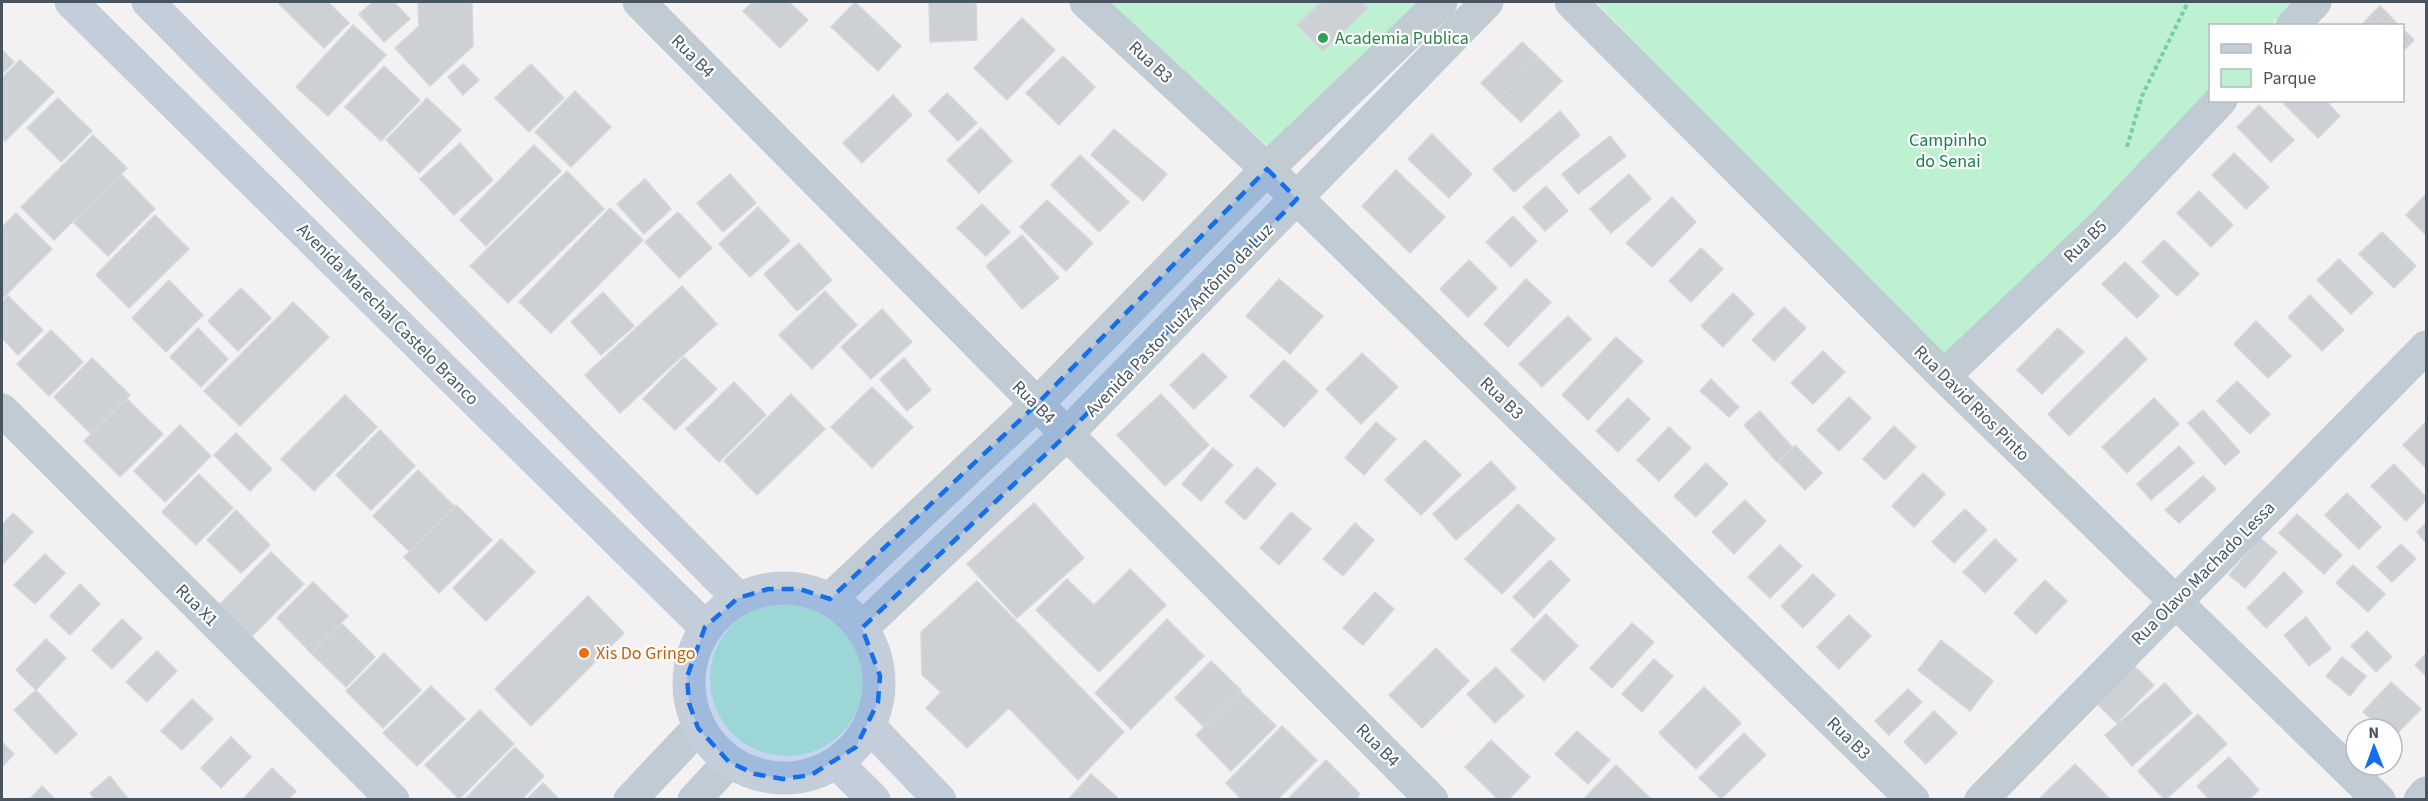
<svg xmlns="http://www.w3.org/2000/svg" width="2428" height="801" viewBox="0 0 2428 801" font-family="'Source Sans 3',sans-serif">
<rect width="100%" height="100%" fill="#f3f1f1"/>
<path fill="#bef1d2" d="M1107 2H1418L1273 151Z
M1596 2H2293L2271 25 2210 26V92L2094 218 1943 361Z
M710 679a77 77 0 1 1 154 0a77 77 0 1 1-154 0Z"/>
<path fill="#cdd0d5" stroke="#d4d7dc" stroke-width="1.5" d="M282 2H328L349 23 324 48 279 4Z
M373 2H394L410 19 384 42 359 14Z
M418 2H472L473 46 430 86 395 48 419 26Z
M753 2H789L808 20 780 48 743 11Z
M855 2 901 46 878 71 831 27Z
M929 2H976L977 40 930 42Z
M1321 2H1362L1368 8 1323 51 1297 25Z
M2380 6 2400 26H2360Z
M1022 18 1055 50 1007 100 974 68Z
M353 25 386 55 328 116 296 87Z
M2402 28 2414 40 2402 52Z
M1522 42 1539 58 1498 100 1481 83Z
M2 50 14 62 2 74Z
M1063 56 1095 87 1059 125 1026 93Z
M1539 58 1562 81 1521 122 1498 100Z
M20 60 54 92 5 141 2 137V78Z
M463 64 479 80 463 95 448 77Z
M531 64 564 98 529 132 495 98Z
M384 66 420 100 381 141 345 107Z
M575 91 611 127 571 167 535 132Z
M947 93 977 123 958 141 929 111Z
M893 95 912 115 862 163 843 143Z
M58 98 92 131 61 162 27 128Z
M427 98 461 130 419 173 386 140Z
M2287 100H2325L2340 116 2318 138 2284 104Z
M2259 105 2294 140 2271 162 2237 127Z
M1560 111 1580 135 1514 192 1493 169Z
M981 128 1012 161 979 193 947 160Z
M1114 129 1167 174 1143 201 1091 155Z
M1432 134 1472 174 1449 198 1408 159Z
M93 135 127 168 54 240 21 207Z
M1610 136 1626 156 1578 194 1562 174Z
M460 143 493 180 454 215 420 179Z
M534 145 561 171 486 246 460 220Z
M2234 153 2269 187 2246 209 2212 175Z
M1080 155 1129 202 1099 232 1051 185Z
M1396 170 1445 217 1410 253 1362 206Z
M567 171 604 209 508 303 470 266Z
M121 174 155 209 108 256 73 222Z
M730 174 756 203 723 232 697 203Z
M1629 174 1651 199 1611 233 1590 209Z
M645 179 671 209 644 234 617 204Z
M1546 186 1568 211 1545 231 1523 207Z
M2199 191 2233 225 2211 247 2177 213Z
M2426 194V235L2406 215Z
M1672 197 1696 222 1652 267 1626 243Z
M1047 200 1093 243 1066 271 1020 227Z
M982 204 1010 232 986 256 957 228Z
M758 207 790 241 750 277 719 244Z
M610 208 643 240 551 333 519 302Z
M678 212 712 248 679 278 645 242Z
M16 213 52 249 2 299V227Z
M155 215 189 249 129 308 96 275Z
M1513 216 1537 241 1511 267 1486 242Z
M2382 232 2416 266 2394 288 2359 254Z
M1022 235 1059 278 1022 309 986 266Z
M2164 240 2199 274 2177 296 2142 262Z
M799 243 832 280 797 311 764 274Z
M1701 248 1723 269 1691 302 1669 281Z
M2339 259 2373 293 2351 314 2317 280Z
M1469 260 1497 288 1468 317 1440 289Z
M2125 262 2159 296 2137 318 2102 284Z
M1279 279 1323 316 1290 354 1246 316Z
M1526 279 1551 302 1508 347 1484 324Z
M169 280 203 315 166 352 132 318Z
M682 286 717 324 620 413 585 375Z
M241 288 271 318 238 351 208 321Z
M825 291 857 325 812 369 779 335Z
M603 292 634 326 601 355 571 322Z
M1733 293 1754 314 1723 347 1701 326Z
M2310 295 2344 330 2322 351 2288 317Z
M8 296 43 330 18 355 2 338V302Z
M293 302 329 337 240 426 204 391Z
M1784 307 1806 328 1774 361 1752 340Z
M882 309 912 342 871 379 841 347Z
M1568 316 1591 339 1542 387 1519 364Z
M2256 321 2291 356 2268 378 2234 344Z
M198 328 228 359 201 387 170 357Z
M2058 328 2084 352 2042 394 2017 370Z
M51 330 83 362 49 396 17 364Z
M1616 337 1643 361 1588 420 1562 395Z
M2126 337 2147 359 2069 436 2048 414Z
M1823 351 1845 372 1813 404 1791 383Z
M1203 353 1227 377 1194 409 1170 385Z
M1362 353 1398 387 1361 424 1326 389Z
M684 357 717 389 675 430 643 399Z
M92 358 130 395 91 434 54 397Z
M904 358 931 390 907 411 880 379Z
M1284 360 1318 391 1284 427 1250 396Z
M1711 379 1739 407 1729 417 1700 391Z
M2237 381 2270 414 2250 434 2217 401Z
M734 382 766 415 719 462 686 429Z
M872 387 913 427 872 468 831 427Z
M791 394 825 429 757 495 724 461Z
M1161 394 1209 445 1165 486 1117 435Z
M345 395 377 427 314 491 281 459Z
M1849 397 1871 418 1839 451 1817 430Z
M1628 398 1650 419 1618 452 1596 431Z
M2154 398 2179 424 2127 473 2102 447Z
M127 399 163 434 120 477 84 441Z
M2203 410 2240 452 2225 465 2188 423Z
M1760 411 1793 448 1777 462 1744 425Z
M1376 422 1396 439 1364 475 1345 458Z
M2425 423 2426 424V468L2403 445Z
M180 425 211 456 165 502 134 471Z
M1894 426 1916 447 1885 480 1863 459Z
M1669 427 1691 448 1659 481 1637 460Z
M380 430 415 466 371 510 336 475Z
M236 433 272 469 250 491 214 455Z
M1425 440 1461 475 1421 515 1385 480Z
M1795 445 1822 473 1805 490 1778 462Z
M2179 446 2194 463 2151 500 2137 484Z
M1213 448 1233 465 1201 501 1182 484Z
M1491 461 1516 488 1456 540 1433 514Z
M1706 463 1728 484 1696 517 1674 496Z
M2394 464 2426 497V500L2406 521 2371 486Z
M1257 467 1276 484 1245 520 1225 502Z
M418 470 455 507 410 552 373 516Z
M1923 473 1945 494 1914 527 1892 506Z
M199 474 233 508 196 545 162 512Z
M2203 476 2216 489 2179 523 2165 510Z
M2347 493 2381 527 2359 549 2325 515Z
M1745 500 1766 521 1734 554 1712 532Z
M1034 503 1084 558 1017 618 967 564Z
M1518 504 1555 539 1502 594 1465 559Z
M456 505 492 540 439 593 404 557Z
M1965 509 1987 530 1954 563 1932 542Z
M236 510 270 545 241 573 207 540Z
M1291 512 1311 529 1279 565 1260 548Z
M13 513 33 532 3 564 2 525Z
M2297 514 2342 555 2324 574 2279 533Z
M1355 523 1374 540 1343 576 1323 559Z
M2426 523V543L2417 532Z
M2260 538 2277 552 2245 588 2229 575Z
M501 539 535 572 486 621 453 588Z
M1995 539 2017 560 1985 593 1963 572Z
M2401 544 2416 559 2392 582 2377 567Z
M1780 545 1802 566 1770 598 1748 577Z
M271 552 304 584 252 636 220 604Z
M45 554 65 573 35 604 14 585Z
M1550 560 1570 580 1534 618 1513 597Z
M2353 565 2385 594 2368 612 2336 583Z
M1130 569 1166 605 1099 672 1036 610 1067 579 1094 605Z
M2284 572 2303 592 2266 628 2247 608Z
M1813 574 1835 595 1803 628 1781 606Z
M2045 580 2067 601 2036 634 2014 613Z
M977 581 1124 732 1078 780 1009 708 967 748 926 708 941 692 922 675 921 632Z
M313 582 348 616 311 653 277 618Z
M80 584 100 604 70 635 50 616Z
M1375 592 1394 609 1363 645 1343 628Z
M588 596 624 633 531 726 495 689Z
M1546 614 1578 646 1544 681 1511 650Z
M1849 615 1871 636 1839 669 1817 647Z
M2306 617 2331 649 2309 666 2284 635Z
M122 619 142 638 112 669 92 650Z
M1167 619 1204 656 1131 729 1095 693Z
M341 623 375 657 346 687 311 653Z
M1632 623 1654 642 1612 688 1590 668Z
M2367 631 2392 657 2376 672 2351 646Z
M46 639 66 658 36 690 16 670Z
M1941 640 1993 681 1970 711 1918 670Z
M1436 648 1469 681 1422 728 1389 695Z
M157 651 177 671 147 702 126 682Z
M384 653 421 690 383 728 346 691Z
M2426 654V676L2415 665Z
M2342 657 2366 676 2350 696 2326 676Z
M1654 659 1673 676 1642 712 1622 694Z
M1211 661 1241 690 1204 727 1175 698Z
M2132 664 2154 685 2117 723 2095 702Z
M1496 667 1524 696 1495 723 1467 694Z
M2391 682 2421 709 2392 739V729H2382L2363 712Z
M2165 683 2192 713 2132 766 2105 735Z
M431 686 465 719 417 766 383 733Z
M1704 687 1741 723 1696 769 1659 733Z
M1908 689 1922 702 1889 735 1875 721Z
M36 690 77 734 56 754 14 710Z
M1240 691 1276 726 1231 771 1196 735Z
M192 699 213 719 182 750 161 731Z
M480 710 514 744 459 799 425 765Z
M1934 711 1957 733 1926 764 1904 742Z
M2198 714 2227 744 2165 800 2138 771Z
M1282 726 1317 760 1277 800H1242L1226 783Z
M1577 731 1610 760 1588 784 1555 754Z
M1744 733 1766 755 1721 799 1699 778Z
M231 737 251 757 221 788 201 768Z
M1491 740 1530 777 1508 800H1499L1465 767Z
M2 742 14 754 2 767Z
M515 747 544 776 521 800H464Z
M2229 757 2259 790 2248 800H2210L2197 786Z
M1326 760 1360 794 1355 800H1287Z
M2075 764 2111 800H2038Z
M1616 765 1650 798 1583 800Z
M272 768 296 791 288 800H242Z
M1091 774 1120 800H1068Z
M110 776 129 800H96L90 793Z
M543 783 560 800H526Z
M42 786 56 800H29Z"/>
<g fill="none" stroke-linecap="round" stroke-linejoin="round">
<path stroke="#75d1a4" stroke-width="4" stroke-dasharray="4.5 3" stroke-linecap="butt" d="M2127 147 2142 96 2188 2"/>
<path stroke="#c1cbd3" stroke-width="33" d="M639 2 1037 404 1432 800
M1086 2 1267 169 1913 800
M1571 2 1944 376 2379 800
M2292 26 2315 2
M1944 376 2104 224 2221 100
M2 410 393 800
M1981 800 2426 347
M2420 800 2426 793"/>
<path stroke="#c1cbd3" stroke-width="33" d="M830 599 1037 404 1267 169 1441 2
M862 628 1067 434 1487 2
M630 800 698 728
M694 800 729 762"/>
<path stroke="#c3ceda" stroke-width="33" d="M71 2 705 627
M148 2 738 598
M689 683a95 95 0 1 1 190 0a95 95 0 1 1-190 0Z
M869 726 940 800
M837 763 874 800"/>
</g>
<path fill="#136feb" fill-opacity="0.2" stroke="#136feb" stroke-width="4.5" stroke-dasharray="12 8" stroke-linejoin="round" d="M1267 169 1297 199 1067 434 862 628 880 676 878 702 856 747 811 775 783 779 755 774 729 762 698 728 689 703 687 677 705 627 738 598 768 589H800L830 599 1037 404Z"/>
<circle fill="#2e9e5b" stroke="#fff" stroke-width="2" cx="1323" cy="38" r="6"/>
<circle fill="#e8710a" stroke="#fff" stroke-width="2" cx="584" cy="653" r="6"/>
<g text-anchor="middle" stroke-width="4.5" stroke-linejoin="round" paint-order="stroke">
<g font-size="18" fill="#27864d" stroke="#fff" text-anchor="start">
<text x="1335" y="44">Academia Publica</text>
</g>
<g font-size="18" fill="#48545f" stroke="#fff">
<text transform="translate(693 56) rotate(45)" y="6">Rua B4</text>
<text transform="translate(1151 62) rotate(43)" y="6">Rua B3</text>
<text transform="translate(2085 241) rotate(-44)" y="6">Rua B5</text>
<text transform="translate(388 314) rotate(45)" y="6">Avenida Marechal Castelo Branco</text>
<text transform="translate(1179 320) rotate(-46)" y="6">Avenida Pastor Luiz Antônio da Luz</text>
<text transform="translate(1502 398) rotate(44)" y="6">Rua B3</text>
<text transform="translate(1034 402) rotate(45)" y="6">Rua B4</text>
<text transform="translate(1972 403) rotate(45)" y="6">Rua David Rios Pinto</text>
<text transform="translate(2203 573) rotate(-45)" y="6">Rua Olavo Machado Lessa</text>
<text transform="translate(197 605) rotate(45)" y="6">Rua X1</text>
<text transform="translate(1849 738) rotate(44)" y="6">Rua B3</text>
<text transform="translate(1378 745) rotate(45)" y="6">Rua B4</text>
</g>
<g font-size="18" fill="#14844d" stroke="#fff">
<text x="1948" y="146">Campinho<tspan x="1948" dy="21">do Senai</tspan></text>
</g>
<g font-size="18" fill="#c56008" stroke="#fff" text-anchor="start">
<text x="596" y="659">Xis Do Gringo</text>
</g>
</g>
<rect width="2428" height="801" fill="none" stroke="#48545f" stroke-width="6"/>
<rect x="2209" y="24" width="195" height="78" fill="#ffffff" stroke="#b6bbbf" stroke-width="1.5"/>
<rect x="2221" y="44" width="30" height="9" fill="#c3ceda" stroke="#b6bbbf" stroke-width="1.5"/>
<text x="2263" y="54" font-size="18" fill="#48545f">Rua</text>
<rect x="2221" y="69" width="30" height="18" fill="#bef1d2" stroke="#b6bbbf" stroke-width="1.5"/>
<text x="2263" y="84" font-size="18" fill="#48545f">Parque</text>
<g transform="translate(2374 747) rotate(359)"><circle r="28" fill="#ffffff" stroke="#b6bbbf" stroke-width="1.5"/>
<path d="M0-4.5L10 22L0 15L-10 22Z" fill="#136feb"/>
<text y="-9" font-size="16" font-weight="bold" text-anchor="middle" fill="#48545f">N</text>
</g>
</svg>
